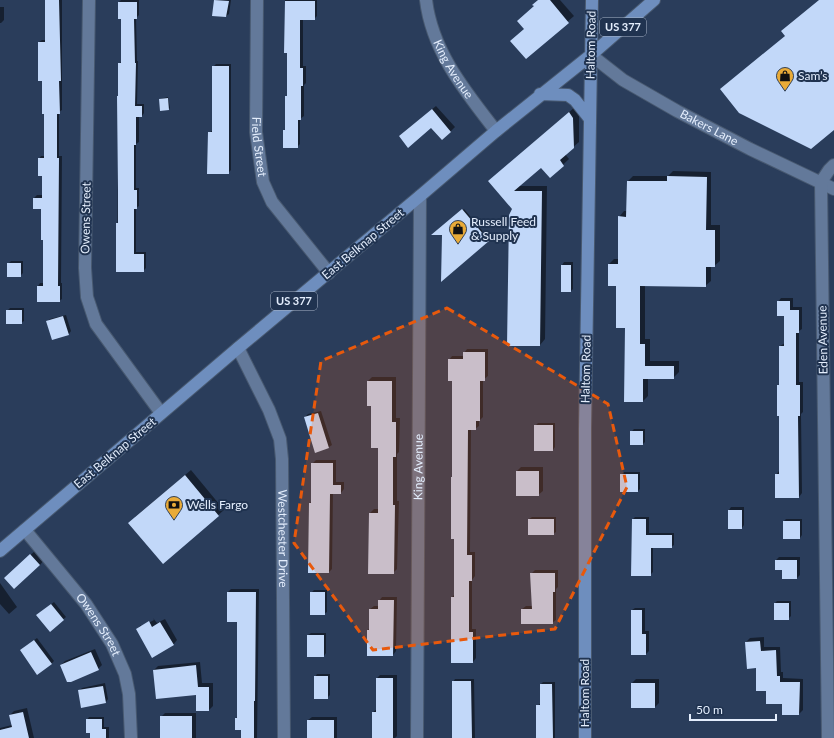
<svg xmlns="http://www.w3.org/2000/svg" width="834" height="738" viewBox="0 0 834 738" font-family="Lato,sans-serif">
<rect width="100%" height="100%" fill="#2a3d5b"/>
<path fill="#0007" d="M46 0H62V110L59 112V156H62L61 283H62V299L59 301H38V286L40 283H44V239L42 208 34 198 37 195H43V175L39 159 41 156H45V113L39 42 42 40H46Z
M121 0H139V15L136 18 137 61H138L137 104H144V113L142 116H139V142L136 144V188H139V206L136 208V252H146V268L143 271H117L119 64 122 61V18L119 2Z
M215 0H231L229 14 226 16 213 15Z
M285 0H317V16L314 19H303V66H306V83L304 85V116L300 119V144L297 147 284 131 286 128V97L288 95V52H285Z
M538 0H560L574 16 526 58 525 29Z
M0 7H4V20L1 23H0Z
M216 64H231V170L228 173 209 133 213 130V67Z
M168 97 170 108 169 109 160 99Z
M436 106 455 127 451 131 442 139 432 127 404 132Z
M575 107 579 112V142L565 154 569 159 550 177 541 166 518 186H547L545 339 540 345 513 208 495 176Z
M673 171 711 172V225H720V261L714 266H711V281L705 286 645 285V339H650V361H679V372L673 378H648V396L643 401 617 285 609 264 614 259H619V217L624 211H628V181L633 176H668Z
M464 209 490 240 442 280 443 234H433Z
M11 261H23V273L20 276 8 264Z
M564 262H573V289L571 291H562V265Z
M781 298H793V307H802V329L799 331V382H803V412L801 414 802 493 799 497 776 475 779 471 780 415 778 386 780 383V346L785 343V315L778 302Z
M10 308H24V321L21 323 7 311Z
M66 315 71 331 69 334 47 322 50 319Z
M467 349H488V376L483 380V417L479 421V426L475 429H471L470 552H475V576L472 580V629H476V658L473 662 452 597 455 594V538L452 477 453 476V380L449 360 452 356H464V353Z
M372 377H396V418H400L399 452 397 454V501H399L397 569 393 573 370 513 374 509H379V447L368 381Z
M321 411 332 445 329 447 316 451 305 417 308 414Z
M538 423H555V447L553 450 535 426Z
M634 429H645V442L643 444 631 432Z
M316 460H336V482H344V489L341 493H333L332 569 329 572 310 503 312 501V464Z
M521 467H543V491L538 495H517V471Z
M191 470 224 510 163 563 135 517Z
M624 472H640V489L638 491 621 475Z
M731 507H744V525L742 528H729V510Z
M532 517H556V532L553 534 529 519Z
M635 517H649V533H674V545L671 547H653V572L650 575 633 519Z
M786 519H802V535L800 538 784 521Z
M35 551 44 560 40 565 10 573Z
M779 557H800V575L797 578 783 569H776V560Z
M535 570H558V587L556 589V620L552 623 522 609 526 606H533L531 574Z
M0 583 17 607 9 614 0 604Z
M231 589H259L257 738H242V729L236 718 238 717V621L228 592Z
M314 590H327V612L324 614 311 593Z
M382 597H397L396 651 393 655H368V630L370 627V609L374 606H379V601Z
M777 601H791V616L788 619 775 603Z
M54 602 66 617 50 630 40 613Z
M635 608H645V631H649V651L646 654 632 610Z
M153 618 157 623 165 619 177 640 173 645 137 629 141 625V627L154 620Z
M311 633H326V653L324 656 308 635Z
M764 637V647H780L781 672H783V678L803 679V710L799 714 767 690 746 642 750 638Z
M37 638 54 661 51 664 21 650Z
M95 649 102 665 98 669 68 682 61 665 65 661Z
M200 662 202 683H213V706L209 710 197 694 154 670 158 666Z
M317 674H330V695L327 698 315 677Z
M380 675H397V736L395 738H373V712L377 709V678Z
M455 679H474L475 738H459L453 682Z
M636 679H659V703L655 707 632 683Z
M543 682H555V738H537V706L541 703V684Z
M105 683 108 699 106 702 79 691 82 688Z
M27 708 34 738H0V728L12 725 10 715 14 711Z
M165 713H196V738H161V717Z
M89 717H104V727H109V738H91V732L87 720Z
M312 717H337V738H308V720Z"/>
<path fill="#c2d8f9" d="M45 0H59L61 81H59L60 114H57V158H59L58 286H60V302H37V286H43V240H41V209H33V198H42V176H38V158H44V114H42V81H38V42H45Z
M214 0 229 1 226 17 212 16Z
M538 0H550L569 23 526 59 510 41 524 29 517 21 534 6 532 5Z
M819 0H834V130L811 149 739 113 720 89 785 36 781 31Z
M285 1H315V20H300V68H303V86H301V120H298V148H283V130H285V96H287V53H284Z
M118 2H137V19H134L135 63H136L135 106H142V117H136V145H134V190H137V209H134V254H144V272H116V223H118V190L117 96H118V63H121V19H118Z
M212 66H229V174H207L208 132H212Z
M168 98 169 110 160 111 159 99Z
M432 109 451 132 442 140 431 128 408 148 399 136Z
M569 112 573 118 574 148 560 160 564 166 550 178 541 168 514 191H542L540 346H507L509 215 512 209 488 181Z
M667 176 707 177 706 230H715V267H706V287L640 286V344H645V366H674V379H643V402H624L625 328H616V286H608V264H618V216L626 217 627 181H667Z
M462 209 489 241 441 282 442 235H431Z
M7 263H21V277H7Z
M561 265H571V292H561Z
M777 301H790V310H799V333H796V385H800V416H798L799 498H775V474H779V416H777V385H779V346H784V316H777Z
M6 310H22V324H6Z
M63 316 69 335 52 340 46 321Z
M463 352H485V381H480V421H476V430H468L467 555H472V581H469V632H473V663H451V597H454V539H451V477H452V381H448V359H463Z
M367 381H392V422H396V457H393V505H395L394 574H368L369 513H378V448H371V406H367Z
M318 413 329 448 315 453 304 417Z
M534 425H553V451H534Z
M630 431H643V445H630Z
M311 463H333V485H341V494H330L329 573H308L309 503H311Z
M516 471H539V496H516Z
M620 474H638V492H620Z
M185 475 219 516 163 564 128 523Z
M728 510H742V529H728Z
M528 519H554V535H528Z
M632 519H646V535H672V548H651V576H631Z
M783 521H800V539H783Z
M30 554 40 565 14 589 4 578Z
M775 560H797V579H782V570H775Z
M530 573H555V592H553V624H521V609H532Z
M227 592H256L255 701H254V738H241V730H235V718H237V622H227Z
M310 592H325V615H310Z
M378 600H394L393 656H367V630H369V609H378Z
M774 603H789V620H774Z
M51 604 64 620 50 632 36 615Z
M631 610H642V634H646V655H631Z
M149 621 152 627 160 622 174 645 152 658 136 629Z
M307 635H324V657H307Z
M34 640 52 664 37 675 20 650Z
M760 641 761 651 776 650 777 676H780V682H800L799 715H782V704H766V691H756V668L747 669 745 642Z
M91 652 99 670 71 682H67L60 665Z
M196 665 198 687H209V711H196V695L156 699 153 670Z
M314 676H328V699H314Z
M376 678H393V738H372V712H376Z
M452 681H471L472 738H452Z
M631 683H655V708H631Z
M540 684H552L553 738H536V705H540Z
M103 686 106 703 81 708 78 690Z
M23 712 29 738H0V730L12 727 9 715Z
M160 716H192V738H160Z
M86 719H102V729H106V738H90V733H86Z
M307 720H334V738H307Z"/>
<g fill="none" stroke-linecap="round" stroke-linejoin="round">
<defs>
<g id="minor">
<path d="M89 0 85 268 87 297 96 324 161 413"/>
<path id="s1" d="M257 0 256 132 263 182 272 202 329 273"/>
<path id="s2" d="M426 0C432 51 465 91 496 131"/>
<path id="s3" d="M591 55 623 80 677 111 750 149 834 189"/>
<path id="s4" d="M238 348 269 410 280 439 282 459 284 738"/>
<path id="s5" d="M25 530 86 604 112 644 125 674 129 694 131 738"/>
<path id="s6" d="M417 738 420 196"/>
<path d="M828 738 821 182 829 170 834 165"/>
</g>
<path id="major" d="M540 94 568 95 575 100 590 119
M0 551 238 348 420 196 496 131 591 55 654 0
M585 738V428L592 0"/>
</defs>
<use href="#minor" stroke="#485970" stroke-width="14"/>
<use href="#major" stroke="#485970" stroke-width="14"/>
<use href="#minor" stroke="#63799a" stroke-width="12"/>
<use href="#major" stroke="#6e8ebe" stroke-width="12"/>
</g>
<path fill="#e8590c" fill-opacity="0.2" stroke="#e8590c" stroke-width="3" stroke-dasharray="8 5" stroke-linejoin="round" d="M447 308 608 404 627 487 555 629 373 650 294 543 321 361Z"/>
<defs>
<symbol id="shop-pin" viewBox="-11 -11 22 30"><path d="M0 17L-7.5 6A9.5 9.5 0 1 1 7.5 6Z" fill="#e9ab38" stroke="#203350"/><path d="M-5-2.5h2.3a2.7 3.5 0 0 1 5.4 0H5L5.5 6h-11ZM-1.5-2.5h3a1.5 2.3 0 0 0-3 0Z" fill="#111"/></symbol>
<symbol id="bank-pin" viewBox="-11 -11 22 30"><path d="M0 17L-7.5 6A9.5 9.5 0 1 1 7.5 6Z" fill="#e9ab38" stroke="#203350"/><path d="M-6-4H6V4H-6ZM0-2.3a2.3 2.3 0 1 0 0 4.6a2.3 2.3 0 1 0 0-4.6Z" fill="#111"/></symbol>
</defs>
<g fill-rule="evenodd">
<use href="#shop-pin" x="775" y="66" width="20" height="27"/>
<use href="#shop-pin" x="448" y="219" width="20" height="27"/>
<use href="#bank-pin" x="164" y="495" width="20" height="27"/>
</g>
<g text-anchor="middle" stroke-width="4" stroke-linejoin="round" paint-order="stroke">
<g fill="#203350" stroke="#a9b6c9" stroke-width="1">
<rect x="600" y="18" width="46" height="18" rx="3"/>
<rect x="271" y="292" width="46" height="18" rx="3"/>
</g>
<g font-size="11" font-weight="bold" fill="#e4eefd">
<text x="623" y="31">US 377</text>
<text x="294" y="305">US 377</text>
</g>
<g font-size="12" fill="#e4eefd" stroke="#203350">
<text transform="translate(591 45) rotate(-89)" y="4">Haltom Road</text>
<text dy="4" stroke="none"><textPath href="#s2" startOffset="75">King Avenue</textPath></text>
<text dy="4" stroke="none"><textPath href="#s3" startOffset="139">Bakers Lane</textPath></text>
<text dy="4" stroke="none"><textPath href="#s1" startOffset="147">Field Street</textPath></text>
<text transform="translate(86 218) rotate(-89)" y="4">Owens Street</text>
<text transform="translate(363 244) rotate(-40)" y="4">East Belknap Street</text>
<text transform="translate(823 340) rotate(-91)" y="4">Eden Avenue</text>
<text transform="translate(586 369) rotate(-89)" y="4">Haltom Road</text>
<text transform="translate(115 453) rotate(-40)" y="4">East Belknap Street</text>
<text dy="4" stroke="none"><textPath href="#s6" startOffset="271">King Avenue</textPath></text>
<text dy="4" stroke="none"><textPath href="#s4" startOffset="200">Westchester Drive</textPath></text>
<text dy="4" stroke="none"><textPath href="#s5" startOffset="120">Owens Street</textPath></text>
<text transform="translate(585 693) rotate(-90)" y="4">Haltom Road</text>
</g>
<g font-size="12" fill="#e4eefd" stroke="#203350" text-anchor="start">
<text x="798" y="80">Sam’s</text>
<text x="471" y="226">Russell Feed<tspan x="471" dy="14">&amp; Supply</tspan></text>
<text x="187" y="509">Wells Fargo</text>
</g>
</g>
<path d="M690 714v6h86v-6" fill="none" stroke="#e4eefd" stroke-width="2"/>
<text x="696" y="714" font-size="12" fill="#e4eefd" stroke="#203350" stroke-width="3" paint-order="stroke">50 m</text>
</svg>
